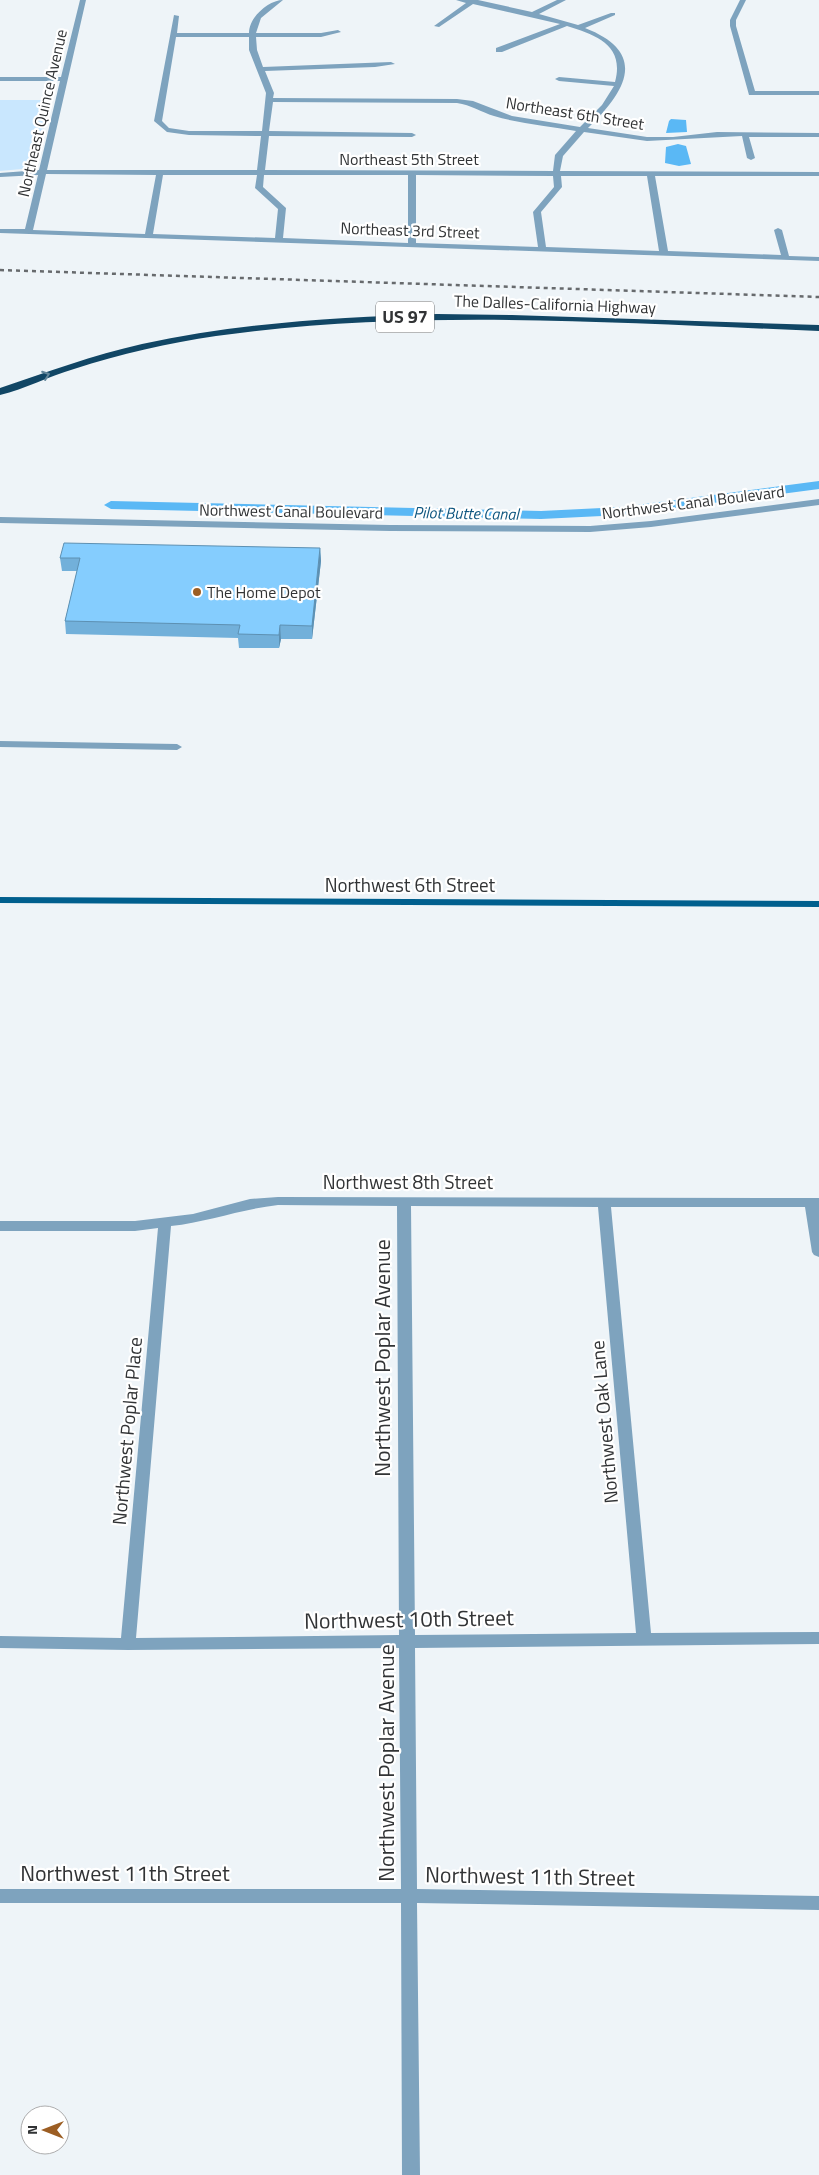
<svg xmlns="http://www.w3.org/2000/svg" width="819" height="2175" viewBox="0 0 819 2175" font-family="'Titillium Web',sans-serif">
<rect width="100%" height="100%" fill="#eef4f8"/>
<path fill="#c9e7fe" d="M0 100H51L33 168 0 171Z"/>
<path fill="#5ab8f5" d="M671 119 686 120 687 132 666 133 669 121Z
M678 144 686 146 691 164 679 166 665 163 666 147Z"/>
<g fill="none" stroke-linecap="round" stroke-linejoin="round">
<path fill="#5ab8f5" fill-rule="evenodd" d="M819 481V489L622 515 541 519 111 509 104 505 111 501 541 511 622 507Z"/>
<path fill="#7ea3be" fill-rule="evenodd" d="M80 0H86L47 170H257L261 136 189 135 167 132 154 121 174 15 179 16 177 33H249C249 17 269 0 283 0L261 18 256 33H321L338 30 341 32 321 37H256L257 50 263 67 391 62 395 64 375 67 265 71 274 93 273 98 457 99 473 101 512 116 580 127 602 105 614 86 559 81 555 79 559 77 615 82C625 45 596 35 567 26L502 52H496V48L560 24 473 4 439 27 434 26 466 3 456 0H478L532 12 557 0H566L539 14 578 25 611 13H615V15L585 28C649 53 626 91 588 128L647 137H673L717 132 819 133V137H749L755 158 751 160 747 158 742 136 647 141 584 132 563 156 560 171 819 172V176H655L668 251 781 255 774 230 778 228 782 230 789 256 819 257V261L0 233V229H25L38 175 0 177V173L39 170 60 81H0V77H61ZM176 37H249V50L266 93 262 131H189L169 128 162 121ZM273 102 457 103C471 105 481 112 494 116 521 124 549 126 576 131L555 155 553 171 265 170 269 136 412 137 416 135 412 133 269 131ZM46 174 156 175 145 234 33 230ZM163 175H257L255 188 278 209 275 238 153 234ZM264 175H408V243L283 238 286 208 263 187ZM416 175 553 176 554 187 533 212 538 247 416 243ZM561 176H647L659 251 546 247 541 212 562 187Z
M740 0H746L736 20V26L755 91H819V95H749L730 26V20Z
M819 499V505L651 527 590 532 390 531 0 523V517L390 525 590 526 651 521Z
M0 741 177 744 182 747 177 750 0 747Z
M278 1197 819 1198V1257L814 1255 812 1252 805 1207H611L651 1633 819 1632V1644L415 1648 417 1889 819 1896V1910L417 1903 420 2175H402L401 1903H0V1889H401L399 1648 128 1650 0 1648V1636L121 1638 158 1228 135 1231H0V1221H135L193 1214 250 1199ZM278 1205 397 1206 399 1635 136 1638 171 1226C207 1222 242 1209 278 1205ZM411 1206 598 1207 636 1633 415 1635Z"/>
<path fill="#005f8e" fill-rule="evenodd" d="M0 897 819 901V907L0 903Z"/>
<path fill="#114665" fill-rule="evenodd" d="M437 314 512 315 819 325V331C619 323 415 308 216 336 169 343 120 354 74 369 49 376 25 389 0 395V388C47 372 93 355 142 344 239 323 338 317 437 314Z"/>
<path stroke="#676a6d" stroke-width="2.5" stroke-dasharray="4 4" stroke-linecap="butt" d="M0 270 819 297"/>
</g>
<path fill="#72b0da" d="M320 548 321 561 312 639H281L279 648H239L238 638 66 634 65 621 77 571H62L60 558Z"/>
<path fill="#5d90b2" d="M320 548 321 561 312 639V626Z
M280 625 281 639 279 648V635Z"/>
<path fill="#85cdfe" stroke="#5d90b2" d="M64 543 320 548 312 626 280 625 279 635 238 634 240 625 65 621 80 558H60Z"/>
<defs><path id="oneway-chevron" d="M-2-3.5L2.5 0L-2 3.5" fill="none" stroke-width="1.6" stroke-linecap="round" stroke-linejoin="round" transform="scale(1.25)"/></defs>
<use stroke="#64879b" href="#oneway-chevron" transform="translate(46 375) rotate(-20)"/>
<circle fill="#9c5e23" stroke="#fff" stroke-width="2" cx="197" cy="592" r="5"/>
<g text-anchor="middle" stroke-width="4.5" stroke-linejoin="round" paint-order="stroke">
<g font-size="16" fill="#313335" stroke="#fff">
<text transform="translate(42 113) rotate(-77)" y="6">Northeast Quince Avenue</text>
<text transform="translate(575 113) rotate(9)" y="6">Northeast 6th Street</text>
<text x="409" y="165">Northeast 5th Street</text>
<text transform="translate(410 230) rotate(2)" y="6">Northeast 3rd Street</text>
<text transform="translate(555 304) rotate(2)" y="6">The Dalles-California Highway</text>
<text transform="translate(693 502) rotate(-7)" y="6">Northwest Canal Boulevard</text>
<text transform="translate(291 511) rotate(1)" y="6">Northwest Canal Boulevard</text>
</g>
<g font-size="16" font-style="italic" fill="#105780" stroke="#fff">
<text transform="translate(466 513) rotate(1)" y="6">Pilot Butte Canal</text>
</g>
<g font-size="16" fill="#313335" stroke="#fff" text-anchor="start">
<text x="207" y="598">The Home Depot</text>
</g>
<rect fill="#fff" stroke="#6f7072" stroke-width="1" x="376" y="301.5" width="58" height="31" rx="4"/>
<g font-size="18" font-weight="bold" fill="#313335">
<text x="405" y="323">US 97</text>
</g>
<g font-size="19" fill="#313335" stroke="#fff">
<text x="410" y="892">Northwest 6th Street</text>
<text x="408" y="1189">Northwest 8th Street</text>
<text transform="translate(604 1422) rotate(-95)" y="7">Northwest Oak Lane</text>
<text transform="translate(127 1431) rotate(-85)" y="7">Northwest Poplar Place</text>
</g>
<g font-size="22" fill="#313335" stroke="#fff">
<text transform="translate(382 1358) rotate(-90)" y="8">Northwest Poplar Avenue</text>
<text transform="translate(409 1619) rotate(-1)" y="8">Northwest 10th Street</text>
<text transform="translate(386 1763) rotate(-90)" y="8">Northwest Poplar Avenue</text>
<text x="125" y="1881">Northwest 11th Street</text>
<text transform="translate(530 1876) rotate(1)" y="8">Northwest 11th Street</text>
</g>
</g>
<g transform="translate(45 2130) rotate(270)"><circle r="24" fill="#ffffff" stroke="#adadae"/>
<path d="M0-4L9 19L0 12L-9 19Z" fill="#9c5e23"/>
<text y="-8" font-size="14" font-weight="bold" text-anchor="middle" fill="#313335">N</text>
</g>
</svg>
